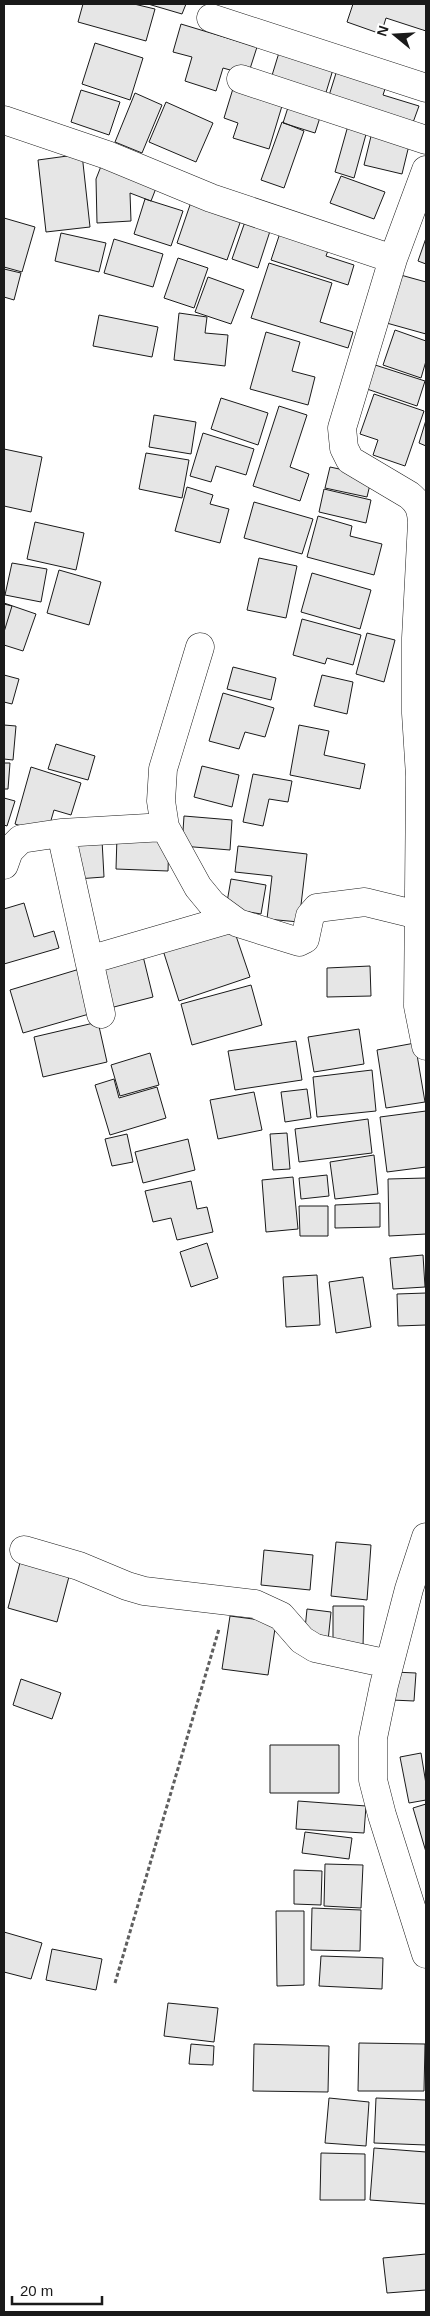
<svg xmlns="http://www.w3.org/2000/svg" width="430" height="2316" viewBox="0 0 430 2316" font-family="Helvetica,sans-serif">
<rect width="100%" height="100%" fill="#fff"/>
<path fill="#e6e6e6" stroke="#1a1a1a" d="M83 4H134L155 9 146 41 78 22Z
M148 4H186L182 14Z
M353 4H426V31L386 18 381 34 347 22Z
M181 24 257 47 248 75 223 68 216 91 185 81 192 57 173 52Z
M95 43 143 58 130 100 82 84Z
M281 46 335 63 324 99 270 82Z
M337 70 386 86 383 95 419 106 411 128 327 102Z
M235 82 285 96 269 149 233 138 238 123 224 118Z
M81 90 120 102 109 135 71 122Z
M135 93 162 105 142 153 115 142Z
M291 98 323 108 315 133 283 123Z
M166 102 213 123 196 162 149 142Z
M282 122 304 131 284 188 261 180Z
M349 122 368 127 354 178 335 172Z
M373 128 411 137 402 174 364 165Z
M82 154 90 227 46 232 38 160Z
M105 156 160 178 151 201 130 193 131 221 97 223 96 179Z
M341 176 385 192 374 219 330 203Z
M145 199 183 211 171 246 134 234Z
M191 202 241 220 227 260 177 243Z
M247 216 272 225 258 268 232 259Z
M4 218 35 227 22 272 4 267Z
M282 227 331 242 326 256 354 265 348 285 271 260Z
M61 233 106 243 99 272 55 261Z
M426 238V264L418 261Z
M114 239 163 254 153 287 104 273Z
M178 258 208 268 194 308 164 298Z
M269 263 332 283 320 322 353 332 348 348 251 318Z
M4 269 21 273 14 300 4 297Z
M397 274 426 282V334L383 322Z
M208 277 244 290 231 324 195 312Z
M179 313 207 317 205 333 228 335 225 366 174 360Z
M99 315 158 327 152 357 93 346Z
M395 330 426 341V361L421 378 383 365Z
M266 332 300 342 292 371 315 377 308 405 250 389Z
M372 364 425 381 417 406 364 388Z
M374 394 424 411 405 466 373 455 378 440 360 434Z
M221 398 268 413 258 445 211 429Z
M279 406 307 415 290 467 309 474 300 501 253 486Z
M154 415 196 422 191 454 149 447Z
M426 420V446L419 443Z
M203 433 254 449 246 475 216 466 211 482 190 476Z
M4 449 42 457 31 512 4 506Z
M146 453 189 460 182 498 139 489Z
M330 467 372 476 367 497 325 488Z
M187 487 213 495 210 504 229 509 220 543 175 531Z
M324 489 371 500 366 523 319 512Z
M254 502 313 519 302 554 244 538Z
M318 516 352 526 350 536 382 544 374 575 307 557Z
M35 522 84 533 76 570 27 559Z
M259 558 297 566 286 618 247 610Z
M12 563 47 569 41 602 5 595Z
M59 570 101 582 89 625 47 613Z
M312 573 371 590 360 629 301 612Z
M4 603 36 614 23 651 4 645Z
M4 604 12 606 4 632Z
M302 619 361 635 353 665 327 658 325 664 293 655Z
M367 633 395 640 384 682 356 674Z
M233 667 276 678 271 700 227 689Z
M4 675 19 679 12 704 4 702Z
M322 675 353 682 347 714 314 706Z
M223 693 274 708 265 737 245 732 239 749 209 741Z
M4 725 16 726 13 760 4 759Z
M299 725 329 731 324 755 365 764 360 789 290 775Z
M56 744 95 756 88 780 48 769Z
M4 763H10L8 789H4Z
M202 766 239 775 232 807 194 797Z
M31 767 81 783 71 815 54 810 47 834 15 824Z
M253 774 292 781 288 802 269 799 263 826 243 822Z
M4 798 15 801 7 826 4 825Z
M184 816 232 820 230 850 182 846Z
M117 836 169 838 168 871 116 869Z
M102 840 104 877 77 879 76 841Z
M238 846 307 854 299 922 267 919 272 876 235 872Z
M231 879 266 885 261 914 226 908Z
M24 903 34 937 54 931 59 948 4 964V909Z
M232 924 250 977 179 1001 162 947Z
M143 956 153 997 110 1008 100 967Z
M370 966 371 996 327 997V968Z
M83 968 96 1012 23 1033 10 990Z
M251 985 262 1025 192 1045 181 1004Z
M98 1022 107 1062 43 1077 34 1037Z
M359 1029 364 1064 314 1072 308 1037Z
M296 1041 302 1080 235 1090 228 1051Z
M415 1043 425 1102 386 1108 377 1050Z
M150 1053 159 1085 120 1096 111 1065Z
M372 1070 376 1111 317 1117 313 1077Z
M114 1079 119 1098 157 1087 166 1118 110 1135 95 1085Z
M307 1089 311 1118 285 1122 281 1092Z
M254 1092 262 1130 218 1139 210 1100Z
M426 1111V1167L387 1172 380 1117Z
M368 1119 372 1153 299 1162 295 1129Z
M287 1133 290 1169 273 1170 270 1134Z
M127 1134 133 1162 112 1166 105 1139Z
M188 1139 195 1170 143 1183 135 1152Z
M374 1155 378 1194 335 1199 330 1162Z
M327 1175 329 1196 301 1199 299 1178Z
M293 1177 298 1229 266 1232 262 1180Z
M426 1178V1234L389 1236 388 1179Z
M191 1181 197 1209 207 1207 213 1232 177 1240 171 1218 153 1222 145 1191Z
M380 1203V1227L335 1228V1205Z
M299 1206H328V1236H300Z
M207 1243 218 1278 191 1287 180 1252Z
M423 1255 425 1287 393 1289 390 1258Z
M317 1275 320 1325 286 1327 283 1277Z
M363 1277 371 1327 336 1333 329 1282Z
M426 1293V1325L398 1326 397 1294Z
M336 1542 371 1545 367 1600 331 1596Z
M264 1550 313 1555 310 1590 261 1585Z
M22 1555 71 1569 57 1622 8 1608Z
M333 1606H364L363 1647 333 1646Z
M307 1609 331 1612 328 1641 304 1639Z
M230 1616 276 1622 268 1675 222 1669Z
M394 1672 416 1673 414 1701 392 1700Z
M21 1679 61 1693 52 1719 13 1705Z
M270 1745H339V1793H270Z
M421 1753 426 1784V1800L409 1803 400 1757Z
M298 1801 366 1806 364 1833 296 1829Z
M426 1804V1852L413 1808Z
M305 1832 352 1838 349 1859 302 1853Z
M325 1864 363 1865 361 1908 324 1906Z
M294 1870 322 1871 321 1905 294 1904Z
M312 1908 361 1910 360 1951 311 1950Z
M276 1911H304V1985L277 1986Z
M4 1932 42 1943 31 1979 4 1972Z
M52 1949 102 1959 96 1990 46 1980Z
M321 1956 383 1958 382 1989 319 1986Z
M168 2003 218 2008 214 2042 164 2036Z
M359 2043 425 2044 424 2091H358Z
M191 2044 214 2046 213 2065 189 2064Z
M254 2044 329 2046 328 2092 253 2091Z
M329 2098 369 2102 366 2146 325 2143Z
M376 2098 426 2100V2145L374 2143Z
M374 2148 426 2152V2204L370 2200Z
M321 2153 365 2154V2200H320Z
M426 2254V2290L387 2293 383 2258Z"/>
<g fill="none" stroke-linecap="round" stroke-linejoin="round">
<defs>
<path id="minor" d="M211 18 426 88
M241 79 426 140
M4 120 107 155 211 198 393 259
M416 638 422 522C421 509 419 503 409 495L350 460 344 448 342 428 393 259 426 170
M426 639 416 638V713L420 776 418 1006 426 1046
M200 647 163 769 161 801 165 827 198 887 212 904 238 923 299 942 305 939 310 916 317 908 365 902 418 915
M61 833 101 1014
M4 865 9 851 21 839 61 833 165 827
M89 960 230 919
M426 1537 409 1589 384 1685 373 1738V1780L382 1815 426 1954
M24 1550 79 1566 127 1586 144 1591 255 1604 281 1616 302 1640 315 1648 389 1664"/>
</defs>
<use href="#minor" stroke="#1a1a1a" stroke-width="29"/>
<path stroke="#5f5f5f" stroke-width="3" stroke-dasharray="4 2.5" stroke-linecap="butt" d="M115 1983 219 1629"/>
<use href="#minor" stroke="#fff" stroke-width="28"/>
</g>
<rect width="430" height="2316" fill="none" stroke="#1a1a1a" stroke-width="10"/>
<g transform="translate(395 35) rotate(288)" stroke="#ffffff" stroke-width="4" paint-order="stroke">
<path d="M0-4L9 19L0 12L-9 19Z" fill="#1a1a1a"/>
<text y="-8" font-size="14" font-weight="bold" text-anchor="middle" fill="#1a1a1a">N</text>
</g>
<path d="M12 2296v8h90v-8" fill="none" stroke="#1a1a1a" stroke-width="2.5"/>
<text x="20" y="2296" font-size="15" fill="#1a1a1a" stroke="#ffffff" stroke-width="4" paint-order="stroke">20 m</text>
</svg>
